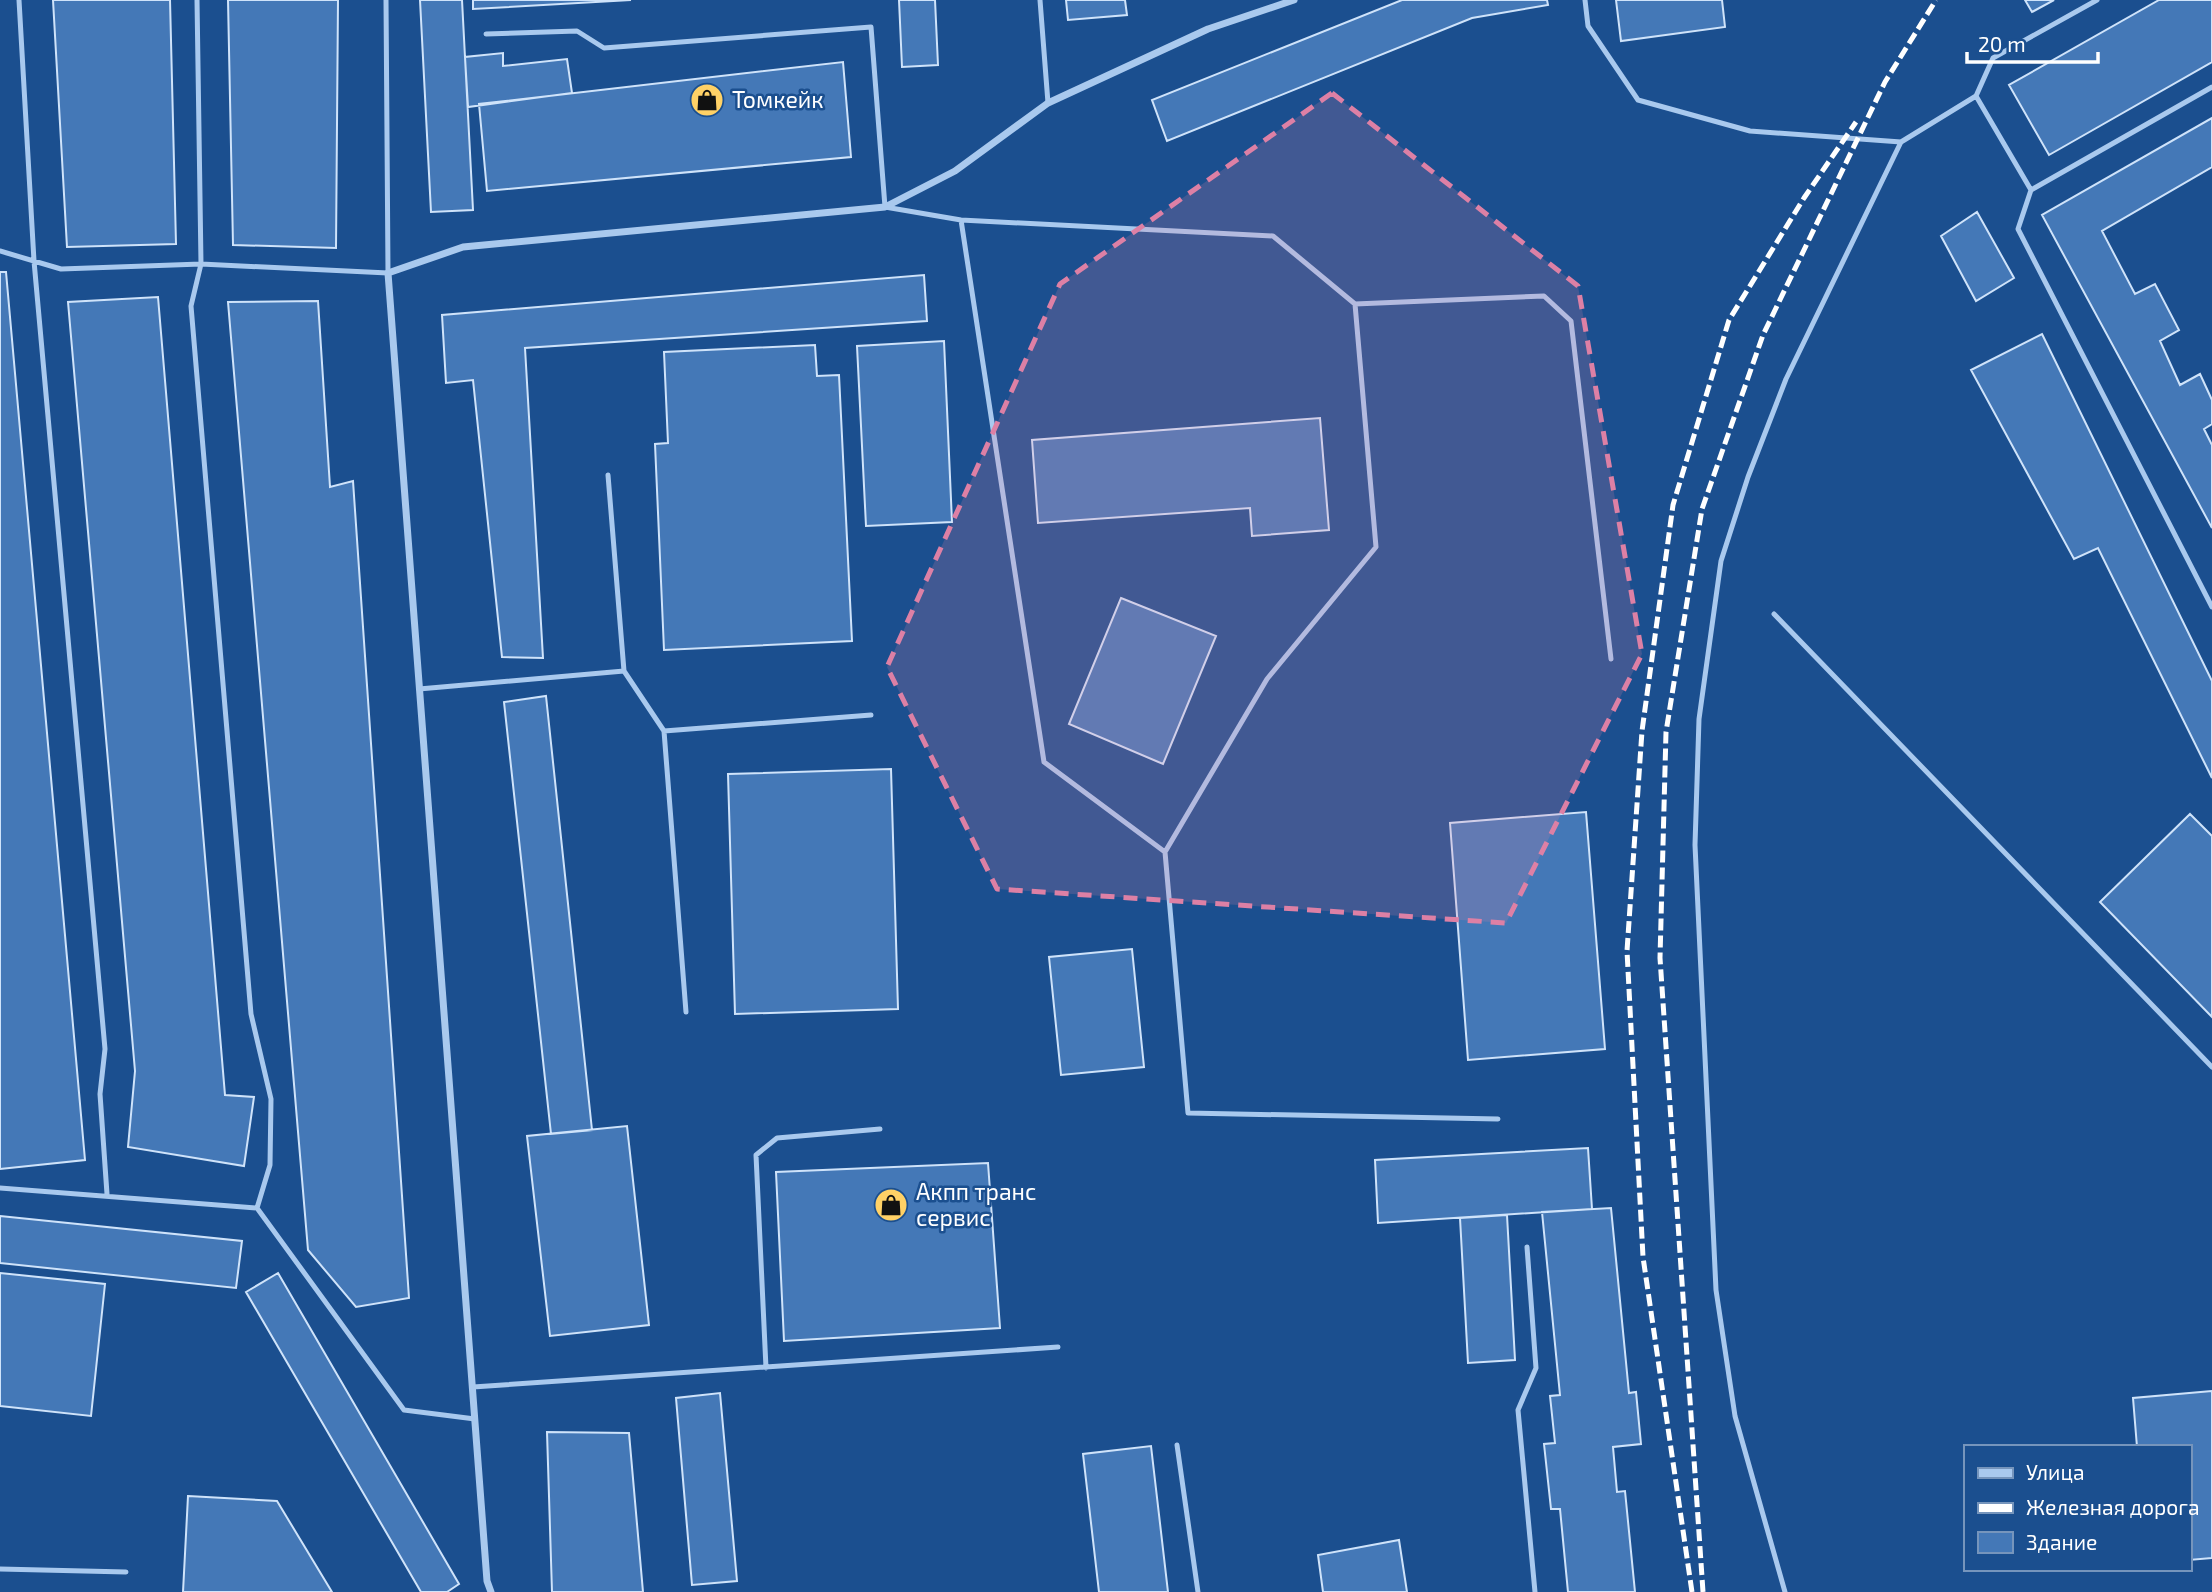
<svg xmlns="http://www.w3.org/2000/svg" width="2212" height="1592" viewBox="0 0 2212 1592" font-family="'Exo 2',sans-serif">
<rect width="100%" height="100%" fill="#1b4f8f"/>
<path fill="#4478b7" stroke="#cfe3fa" stroke-width="2" d="M53 0H170L176 244 67 247Z
M228 0H338L336 248 233 245Z
M420 0H462L473 210 431 212Z
M473 0H631L473 9Z
M899 0H935L938 65 902 67Z
M1066 0H1125L1127 15 1068 20Z
M1402 0H1547L1548 5 1472 18 1167 141 1152 100Z
M1616 0H1722L1725 27 1621 41Z
M2025 0H2054L2032 12Z
M2159 0H2212V62L2049 155 2009 85Z
M503 53V66L567 59 572 93 468 107 465 57Z
M843 62 851 157 487 191 479 104Z
M2212 118V167L2102 231 2135 294 2155 284 2179 330 2160 341 2180 385 2200 374 2212 400V424L2204 429 2212 445V528L2042 215Z
M1977 212 2014 278 1976 301 1941 236Z
M0 272H6L85 1160 0 1169Z
M924 275 927 321 525 348 543 658 502 657 473 380 446 383 442 315Z
M158 297 225 1095 254 1097 244 1166 128 1147 135 1071 68 302Z
M318 301 330 487 353 481 409 1298 356 1307 308 1250 228 302Z
M2042 334 2212 681V778L2098 548 2074 559 1971 370Z
M944 341 952 522 866 526 857 346Z
M815 345 817 376 839 375 852 641 664 650 655 444 668 443 664 352Z
M1320 418 1329 530 1252 536 1250 508 1038 523 1032 440Z
M1121 598 1216 636 1163 764 1069 724Z
M546 696 592 1130 551 1134 504 702Z
M891 769 898 1009 735 1014 728 774Z
M1586 812 1605 1049 1468 1060 1450 823Z
M2190 814 2212 836V1017L2100 902Z
M1132 949 1144 1067 1061 1075 1049 957Z
M627 1126 649 1325 550 1336 527 1136Z
M1588 1148 1592 1209 1378 1223 1375 1160Z
M988 1163 1000 1328 784 1341 776 1172Z
M1611 1208 1629 1393 1636 1392 1641 1444 1613 1447 1617 1492 1625 1491 1635 1592H1568L1560 1509H1551L1544 1444 1555 1443 1550 1396 1560 1395 1542 1212Z
M1507 1215 1515 1360 1468 1363 1460 1218Z
M0 1216 242 1241 236 1288 0 1263Z
M0 1273 105 1284 91 1416 0 1406Z
M278 1273 459 1584 447 1592H421L246 1292Z
M2212 1391V1558L2189 1560V1447H2137L2133 1398Z
M720 1393 737 1581 692 1585 676 1398Z
M547 1432 629 1433 643 1592H552Z
M1151 1446 1168 1592H1099L1083 1454Z
M188 1496 277 1501 332 1592H183Z
M1399 1540 1407 1592H1323L1318 1555Z"/>
<g fill="none" stroke-linecap="round" stroke-linejoin="round">
<path stroke="#a9c9ee" stroke-width="5" d="M19 0 34 261 105 1049 100 1094 107 1194
M197 0 201 264 191 306 251 1014 271 1099 270 1165 257 1208
M1040 0 1048 103
M1585 0 1588 26 1638 100 1750 131 1901 142 1976 96 1993 58 2097 0
M486 34 577 31 604 48 871 27 885 207 961 220 1273 236 1355 304 1376 547 1267 679 1165 852 1188 1113 1498 1119
M1976 96 2031 190 2018 229 2212 607
M2031 190 2212 87
M961 220 1044 762 1165 852
M0 251 61 269 201 264 388 273 386 0
M1355 304 1544 296 1571 321 1611 659
M608 475 624 671
M1774 614 2212 1067
M419 689 624 671 664 731 871 715
M664 731 686 1012
M0 1188 257 1208 404 1410 475 1419
M1527 1247 1536 1368 1518 1410 1535 1592
M766 1368 756 1155 777 1138 880 1129
M473 1387 1058 1347
M1177 1445 1198 1592
M0 1569 126 1572
M1785 1592 1735 1416 1716 1290 1695 845 1699 719 1721 561 1748 477 1786 379 1901 142"/>
<path stroke="#a9c9ee" stroke-width="7" d="M491 1592 487 1581 388 273 463 247 885 207 955 171 1048 103 1208 29 1294 0"/>
<path stroke="#fff" stroke-width="5" stroke-dasharray="12 5" stroke-linecap="butt" d="M1692 1592 1643 1257 1627 951 1642 731 1673 505 1729 320 1804 198 1856 122
M1703 1592 1660 958 1666 732 1702 509 1763 335 1885 82 1936 0"/>
</g>
<path fill="#dd80a5" fill-opacity="0.2" stroke="#dd80a5" stroke-width="5" stroke-dasharray="14 9" stroke-linejoin="round" d="M1332 93 1578 286 1642 654 1506 923 997 889 887 667 1060 284Z"/>
<defs>
<symbol id="shop-disc" viewBox="-11 -11 22 22"><circle r="9.5" fill="#ffd166" stroke="#1b4f8f"/><path d="M-5-2.5h2.3a2.7 3.5 0 0 1 5.4 0H5L5.5 6h-11ZM-1.5-2.5h3a1.5 2.3 0 0 0-3 0Z" fill="#111"/></symbol>
</defs>
<g fill-rule="evenodd">
<use href="#shop-disc" x="688" y="81" width="38" height="38"/>
<use href="#shop-disc" x="872" y="1186" width="38" height="38"/>
</g>
<g text-anchor="middle" stroke-width="5" stroke-linejoin="round" paint-order="stroke">
<g font-size="23" fill="#fff" stroke="#1b4f8f" text-anchor="start">
<text x="732" y="108">Томкейк</text>
<text x="916" y="1200">Акпп транс<tspan x="916" dy="26">сервис</tspan></text>
</g>
</g>
<rect x="1964" y="1445" width="228" height="126" fill="#1b4f8f" stroke="#7695bc" stroke-width="2"/>
<rect x="1978" y="1468" width="35" height="10" fill="#a9c9ee" stroke="#7695bc" stroke-width="2"/>
<text x="2026" y="1480" font-size="21" fill="#ffffff">Улица</text>
<rect x="1978" y="1503" width="35" height="10" fill="#ffffff" stroke="#7695bc" stroke-width="2"/>
<text x="2026" y="1515" font-size="21" fill="#ffffff">Железная дорога</text>
<rect x="1978" y="1532" width="35" height="21" fill="#4478b7" stroke="#7695bc" stroke-width="2"/>
<text x="2026" y="1550" font-size="21" fill="#ffffff">Здание</text>
<path d="M1967 52v10h131v-10" fill="none" stroke="#ffffff" stroke-width="3.5"/>
<text x="1978" y="52" font-size="21" fill="#ffffff" stroke="#1b4f8f" stroke-width="5" paint-order="stroke">20 m</text>
</svg>
